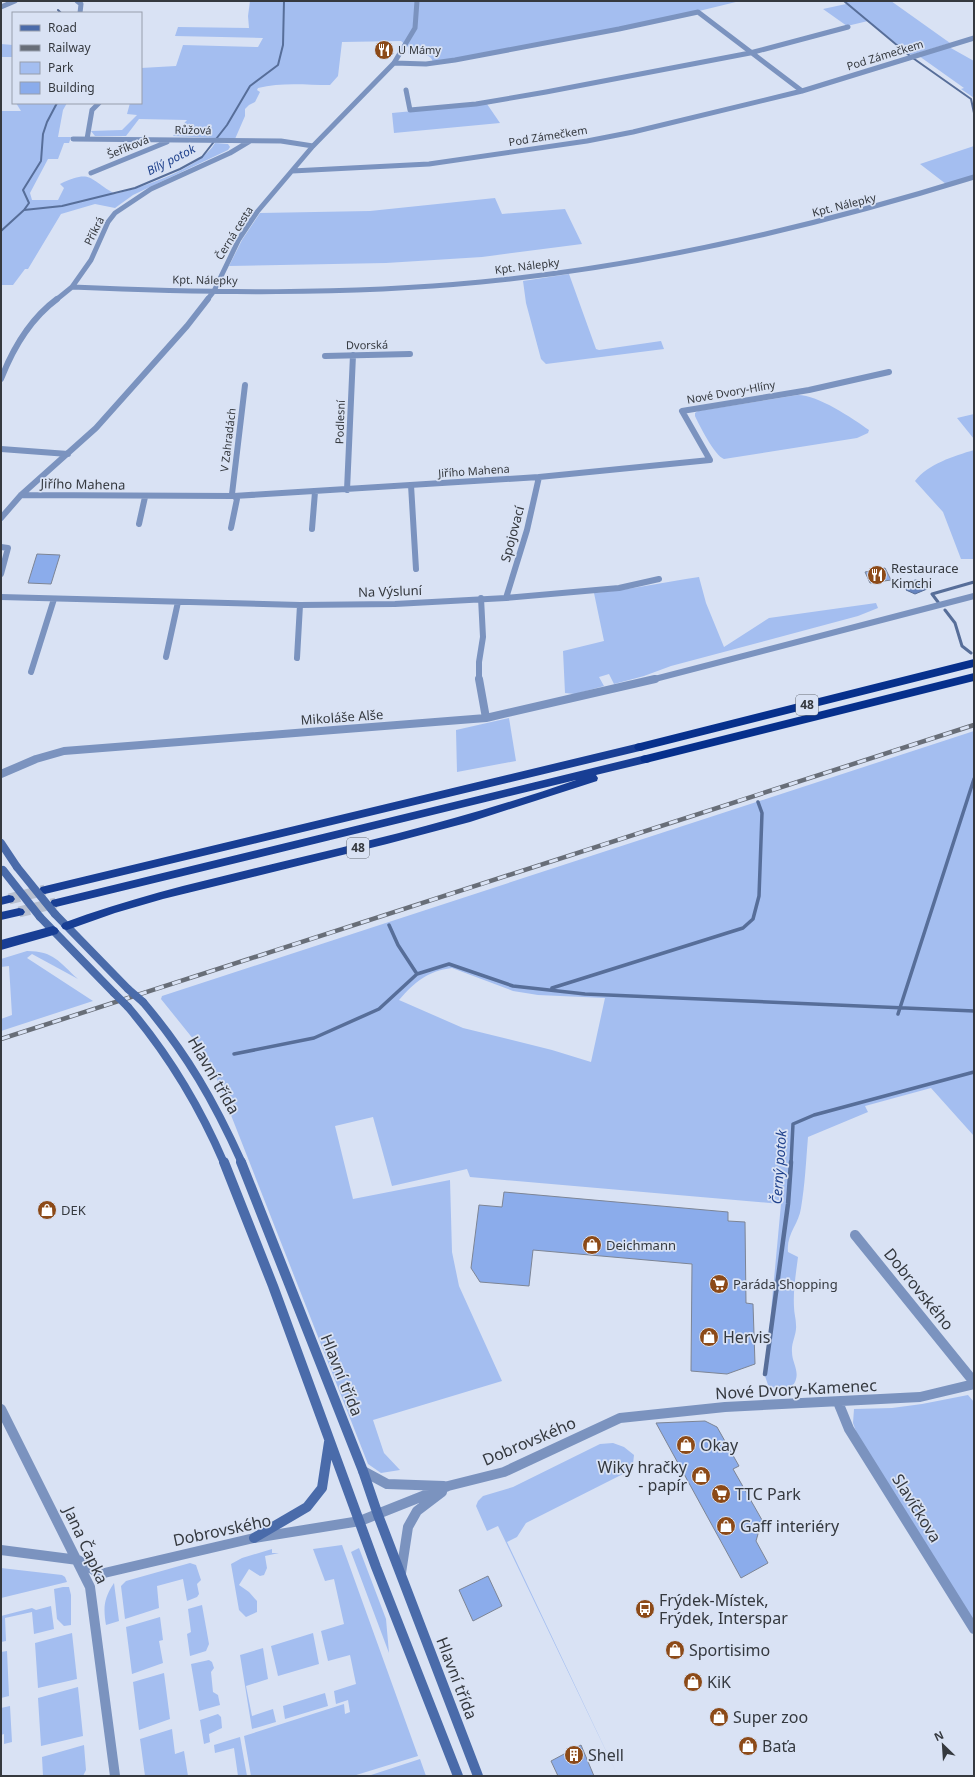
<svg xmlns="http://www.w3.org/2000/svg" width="975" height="1777" viewBox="0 0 975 1777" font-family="'Noto Sans',sans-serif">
<rect width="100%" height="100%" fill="#d9e2f4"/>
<path fill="#a4bef0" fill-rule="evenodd" d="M250 1H740L699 11 523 47 433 62C429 50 416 58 408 53L409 48 401 41 342 42 338 76 330 85C306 85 281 82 258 88L257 90 260 92 255 102 249 105 245 109V116L235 139 173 136 187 120 139 119 126 136H95L91 131 122 130 137 115 127 114 130 103H141V68L176 66 183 45 258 47 263 38 175 36 178 27 249 28 248 16Z
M844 1H891L950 43 911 55 868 21 847 26 823 9 846 4Z
M1 44 13 45V57H1Z
M949 47 974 61V98L961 89 964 88 919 56Z
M16 103H67L63 110 58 137H71L69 143H64L58 159H48L30 193 32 200H58L64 188 60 184C92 169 88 179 115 194 141 188 201 168 215 143L228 144 230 147 228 150 133 195 115 208 95 204 61 214 28 269H25L13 285H1V111H21Z
M487 104 500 123 394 133 392 113Z
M974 146V176L946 184 920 164Z
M495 198 502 214 565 209 582 244 482 257 386 263 229 266 242 240 260 213 370 211Z
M569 274 596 349 599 350 661 341 664 349 546 364 541 359 526 303 523 281Z
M798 395C818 395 852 418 869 430L868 433 857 438 724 459C715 456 699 425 695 416V413L698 411Z
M974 414V439L957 418Z
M974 450V559H961L943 512 915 481C928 464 954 456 974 450Z
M699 577 706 603 724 647 769 618 876 603 878 608 858 616 671 666 644 676 614 684 609 674 599 677 604 686 575 694 565 693 563 651 604 641 594 593C629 590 664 582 699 577Z
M509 718 516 761 457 772 456 730Z
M974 731V1136L931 1088 865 1106 868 1112 808 1137C806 1161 805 1185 801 1208 799 1224 786 1234 788 1252L798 1257C796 1273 793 1290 794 1307 794 1313 796 1319 796 1325 797 1334 791 1343 792 1352 792 1363 800 1371 795 1382 790 1393 775 1389 768 1385L765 1376 781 1204 470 1177 467 1169 392 1186 373 1117 335 1126 353 1199 450 1180 452 1252 459 1286 502 1381 373 1420 384 1453 400 1470 381 1473 368 1464 216 1077 194 1040 161 999 162 996ZM452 968 513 991 538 995 605 998 591 1062 552 1050 463 1028 399 1000C415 982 427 971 452 968Z
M27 951C54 951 59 962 78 979L32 954 27 958 93 1001 1 1031V1019L12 1015 9 966 1 967V959Z
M968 1395 974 1402V1623L858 1437 853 1423 854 1409 892 1408 922 1404Z
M613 1443 624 1447 634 1455 633 1464 625 1473 526 1523 517 1537 507 1542 618 1776 498 1526 487 1531 476 1506 478 1501 483 1496 513 1487 600 1444Z
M342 1545 418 1756 353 1776H251L244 1736 344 1704 345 1714 350 1712 348 1700 336 1704 334 1691 356 1684 350 1655 328 1661 321 1631 344 1624 334 1579 325 1581 313 1549Z
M359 1548 386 1619 389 1653 351 1552Z
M272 1549V1553H279L265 1556 267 1568 264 1575 260 1576 249 1569 239 1585 249 1592 257 1601V1612L246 1617 239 1610 231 1564 242 1558Z
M190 1563 196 1565 201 1580 197 1584 199 1594 197 1597 187 1601 183 1579 157 1586 159 1608 125 1619 121 1586 126 1581Z
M1 1568 62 1575 65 1577 67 1582 1 1598Z
M114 1583 119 1621 106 1625C103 1607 104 1598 114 1583Z
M63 1587H69L71 1595V1625L64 1626 57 1619 54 1589Z
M202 1605 209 1644 206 1651 190 1656 187 1634 191 1632 188 1609Z
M51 1606 54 1629 34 1634 32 1612 5 1618 6 1641 1 1642V1616L32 1608 36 1610Z
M160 1617 163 1640 159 1641 163 1663 132 1674 126 1627Z
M72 1633 77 1679 38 1688 35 1643Z
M313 1633 319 1664 278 1676 271 1646Z
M263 1648 268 1679 246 1686 252 1716 273 1709 276 1722 252 1729 240 1655Z
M7 1651 9 1696 1 1698V1652Z
M209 1660 212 1662 214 1668 211 1672 213 1692 218 1695 220 1705 199 1711 191 1664Z
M164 1673 170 1719 139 1730 133 1682Z
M78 1687 83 1736 41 1746 38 1698Z
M325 1693 328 1706 285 1719 283 1706Z
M10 1706 12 1742 4 1744V1734L1 1735V1708Z
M218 1714 221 1717 222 1728 209 1734 210 1742 204 1744 200 1720Z
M172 1729 175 1754 184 1751 188 1776H145L140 1739Z
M240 1737 247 1776H238L234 1748 215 1753 214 1745Z
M84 1745 86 1770 83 1776H43L42 1757Z
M420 1759 426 1776H368Z"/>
<path fill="#6584c0" stroke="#576e99" d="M915 580 921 581 927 585V589L915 594 906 590V585Z"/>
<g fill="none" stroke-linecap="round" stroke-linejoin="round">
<path stroke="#576e99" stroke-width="2" d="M844 1 910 56 971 99 974 113
M58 10 61 13
M24 210 29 203 23 190 41 161 43 134 47 122 57 103
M1 231 24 210 62 206 135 188 180 169 202 157 227 125 250 86 278 65 283 45 284 1"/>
<path stroke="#576e99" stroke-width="3" d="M938 602 932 594 974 582
M945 610 955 623 962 646 971 653"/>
<path stroke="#576e99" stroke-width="3.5" d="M389 925 398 945 417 974
M552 988 743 928 753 919 759 896 762 813 758 802
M898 1014 974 779
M234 1054 314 1038 379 1009 417 974 449 964 513 986 585 994 974 1011
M791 1163 793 1124 814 1115 974 1072"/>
<path stroke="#576e99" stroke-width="4.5" d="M765 1374 788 1204 791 1162"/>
</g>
<path fill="#8baceb" stroke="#7d8595" d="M390 45 393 54 382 55 380 46Z
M37 554 60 555 51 584 28 583Z
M885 568 891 580 870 583 865 572Z
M504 1192 728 1212V1221L745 1222 746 1303 753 1304 755 1364 727 1374 691 1371 692 1264 533 1250 529 1286 480 1282 471 1268 479 1205 502 1207Z
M705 1421 717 1427 739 1466 733 1469 762 1520 756 1541 768 1563 741 1578 656 1423Z
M488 1576 502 1606 473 1621 459 1590Z
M581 1745 594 1776H558L551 1761Z"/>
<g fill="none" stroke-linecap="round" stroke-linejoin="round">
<path stroke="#b8c0d0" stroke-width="11" stroke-dasharray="11 5.5" stroke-linecap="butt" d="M9 899 45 890
M19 912 56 903"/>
<path stroke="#7b93bf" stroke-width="5" d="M77 1 81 4 80 13
M1 7 15 1
M394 63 426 64 455 60 619 29 698 12 802 91
M406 90 410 110 476 104 546 92 750 53 848 27
M73 139 281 141 313 146
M87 139 92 110 99 103
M292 171 429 164 587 141 633 132 802 91 974 38
M91 173 167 142
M72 287C208 293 345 295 481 282 649 266 813 227 974 177
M56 300 72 287 91 260 108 222 115 213 151 189 230 153 250 141
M207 300 214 291 239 239 257 212 313 146 394 63 415 28 417 1"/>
<path stroke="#7b93bf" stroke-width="6" d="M325 356 410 354
M1 379C13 348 30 319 57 299
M1 449 68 454
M411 485 416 569
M347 490 353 355
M21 495 234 496 539 477 710 460 682 411 809 390 889 372
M1 518 21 495 96 428 187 326 208 299
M139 524 145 497
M231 528 237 499 232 494 245 385
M312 529 315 492
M1 547 8 548 1 574
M1 597 300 605 395 604 506 598 619 588 659 579
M506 598 527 530 539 477
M166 657 178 602
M297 658 300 605
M31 672 54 599
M479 680V662L483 637 481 598
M651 680 974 596"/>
<path stroke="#7b93bf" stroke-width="8" d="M479 679 486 718
M1 774 36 759 64 751 486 718 655 679"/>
<path stroke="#7b93bf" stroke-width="10" d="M855 1235 974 1382
M838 1402 849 1429 974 1629
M1 1409 90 1587 115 1776
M363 1471 387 1484 444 1486
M1 1550 78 1560 100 1574 254 1538 360 1521 448 1486 504 1472 620 1418 725 1407 920 1397 974 1384
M401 1573 408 1527 417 1511 442 1492"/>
<path stroke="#4a6baa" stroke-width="8" d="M1 843 17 867
M55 914 128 989
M40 917 114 993
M143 1002C187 1054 214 1101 242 1163
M128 1007C169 1055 199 1105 224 1163"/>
<path stroke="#4a6baa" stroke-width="10" d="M224 1162 273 1286 376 1567 458 1776
M241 1162 363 1471 378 1515 478 1776
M254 1538 307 1507 322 1488 329 1442"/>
<path fill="#183e94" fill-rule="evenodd" d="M640 743 644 744 645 747 644 750 45 894 41 893 39 890 41 887 45 886Z
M646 755 650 756 651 759 650 762 596 775 598 778 597 781 470 822 387 844 163 899 115 913 67 930 63 929 61 926 63 923C135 896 210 879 285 861 383 838 481 813 576 780L56 907 52 906 50 903 52 900 56 899Z
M9 895 13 896 15 899 13 902 1 905V897Z
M19 908 23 909 25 912 23 915 1 920V912Z
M53 926 57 928 59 931 57 934 1 950V940Z"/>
<path fill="#07308c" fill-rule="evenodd" d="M974 659V667L640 751 636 750 634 747 636 744 640 743Z
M974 673V681L646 763 642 762 640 759 642 756Z"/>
<defs>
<path id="rail" d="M1 1039 974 725"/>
</defs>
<use href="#rail" stroke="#686e78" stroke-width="4.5"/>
<use href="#rail" stroke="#d9e2f4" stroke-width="3" stroke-dasharray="9" stroke-linecap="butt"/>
<path stroke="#4a6baa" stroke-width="8" d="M17 867 55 914
M3 870 40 917
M128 989 143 1002
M114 993 128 1007"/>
</g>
<defs>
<symbol id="restaurant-disc" viewBox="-11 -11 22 22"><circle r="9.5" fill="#8c4a18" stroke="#d9e2f4"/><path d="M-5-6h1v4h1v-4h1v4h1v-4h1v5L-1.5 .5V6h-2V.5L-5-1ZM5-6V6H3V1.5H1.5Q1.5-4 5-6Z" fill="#fff"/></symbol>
<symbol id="shop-disc" viewBox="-11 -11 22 22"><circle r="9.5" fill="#8c4a18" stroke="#d9e2f4"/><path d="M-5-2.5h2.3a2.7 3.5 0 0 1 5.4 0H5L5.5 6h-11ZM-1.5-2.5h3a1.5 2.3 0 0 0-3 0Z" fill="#fff"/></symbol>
<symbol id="supermarket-disc" viewBox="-11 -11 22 22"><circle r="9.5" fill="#8c4a18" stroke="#d9e2f4"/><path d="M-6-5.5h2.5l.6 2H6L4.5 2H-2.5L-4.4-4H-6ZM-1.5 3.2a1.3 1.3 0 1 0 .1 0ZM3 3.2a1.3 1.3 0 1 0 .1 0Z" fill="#fff"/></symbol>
<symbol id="bus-disc" viewBox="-11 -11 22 22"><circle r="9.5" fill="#8c4a18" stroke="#d9e2f4"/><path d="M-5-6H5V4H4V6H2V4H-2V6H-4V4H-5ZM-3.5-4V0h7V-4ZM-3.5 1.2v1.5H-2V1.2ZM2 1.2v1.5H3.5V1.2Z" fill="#fff"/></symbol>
<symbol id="building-disc" viewBox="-11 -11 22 22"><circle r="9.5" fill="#8c4a18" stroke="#d9e2f4"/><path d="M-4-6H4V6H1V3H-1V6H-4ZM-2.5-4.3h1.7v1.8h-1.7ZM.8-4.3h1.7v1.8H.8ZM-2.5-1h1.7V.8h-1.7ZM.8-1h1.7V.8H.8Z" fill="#fff"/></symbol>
</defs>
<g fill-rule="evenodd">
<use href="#restaurant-disc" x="373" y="39" width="22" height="22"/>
<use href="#restaurant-disc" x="866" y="564" width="22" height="22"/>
<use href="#shop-disc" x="36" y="1199" width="22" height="22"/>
<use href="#shop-disc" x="581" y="1234" width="22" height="22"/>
<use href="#supermarket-disc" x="708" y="1273" width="22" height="22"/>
<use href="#shop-disc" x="698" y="1326" width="22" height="22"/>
<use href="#shop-disc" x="675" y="1434" width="22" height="22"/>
<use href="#shop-disc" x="690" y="1465" width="22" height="22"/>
<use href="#supermarket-disc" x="710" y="1483" width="22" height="22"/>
<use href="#shop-disc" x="715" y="1515" width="22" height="22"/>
<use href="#bus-disc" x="634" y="1598" width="22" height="22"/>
<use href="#shop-disc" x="664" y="1639" width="22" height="22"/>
<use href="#shop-disc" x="682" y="1671" width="22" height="22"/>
<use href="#shop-disc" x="708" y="1706" width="22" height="22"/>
<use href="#shop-disc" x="737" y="1735" width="22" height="22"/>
<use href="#building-disc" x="563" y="1744" width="22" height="22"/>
</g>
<g text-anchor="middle" stroke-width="3.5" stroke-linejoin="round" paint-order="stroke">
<g font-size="11" fill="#35393f" stroke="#d9e2f4" text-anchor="start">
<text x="398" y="54">U Mámy</text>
</g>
<g font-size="11" fill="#35393f" stroke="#d9e2f4">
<text transform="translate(885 55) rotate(-17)" y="4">Pod Zámečkem</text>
<text transform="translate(193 130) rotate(1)" y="4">Růžová</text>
<text transform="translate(548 136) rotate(-9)" y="4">Pod Zámečkem</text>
<text transform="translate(128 147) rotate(-22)" y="4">Šeříková</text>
<text transform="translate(844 205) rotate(-14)" y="4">Kpt. Nálepky</text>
<text transform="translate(94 231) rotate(-63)" y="4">Příkrá</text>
<text transform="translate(234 233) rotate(-58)" y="4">Černá cesta</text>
<text transform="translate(527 266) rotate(-7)" y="4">Kpt. Nálepky</text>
<text transform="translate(205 280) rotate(1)" y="4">Kpt. Nálepky</text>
<text transform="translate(367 345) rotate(-1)" y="4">Dvorská</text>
<text transform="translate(731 392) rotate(-10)" y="4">Nové Dvory-Hlíny</text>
<text transform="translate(340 422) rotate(-88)" y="4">Podlesní</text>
<text transform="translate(228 440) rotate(-83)" y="4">V Zahradách</text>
<text transform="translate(474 471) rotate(-4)" y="4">Jiřího Mahena</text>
</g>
<g font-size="12" font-style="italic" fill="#21438d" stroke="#d9e2f4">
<text transform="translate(171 160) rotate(-27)" y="4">Bílý potok</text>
</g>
<g fill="#d9e2f4" stroke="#666c75" stroke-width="1">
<rect x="796" y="695" width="22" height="20" rx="3"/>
<rect x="347" y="838" width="22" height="20" rx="3"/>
</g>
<g font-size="12" font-weight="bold" fill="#35393f">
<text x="807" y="709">48</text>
<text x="358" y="852">48</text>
</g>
<g font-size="13" fill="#35393f" stroke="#d9e2f4">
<text transform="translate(83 484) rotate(1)" y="5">Jiřího Mahena</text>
<text transform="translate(512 534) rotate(-75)" y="5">Spojovací</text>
<text transform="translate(390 591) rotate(-2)" y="5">Na Výsluní</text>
<text transform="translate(342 717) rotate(-4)" y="5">Mikoláše Alše</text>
</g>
<g font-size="13" fill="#35393f" stroke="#d9e2f4" text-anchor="start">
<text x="891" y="573">Restaurace<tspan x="891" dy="15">Kimchi</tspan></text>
<text x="61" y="1215">DEK</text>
<text x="606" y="1250">Deichmann</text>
<text x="733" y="1289">Paráda Shopping</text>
</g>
<g font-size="14" font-style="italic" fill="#21438d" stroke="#d9e2f4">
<text transform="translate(779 1167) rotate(-86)" y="5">Černý potok</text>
</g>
<g font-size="16" fill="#35393f" stroke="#d9e2f4">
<text transform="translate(214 1075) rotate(60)" y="6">Hlavní třída</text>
<text transform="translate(919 1289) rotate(51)" y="6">Dobrovského</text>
<text transform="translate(342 1375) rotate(68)" y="6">Hlavní třída</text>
<text transform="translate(796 1389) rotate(-3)" y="6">Nové Dvory-Kamenec</text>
<text transform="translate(529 1441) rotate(-23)" y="6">Dobrovského</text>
<text transform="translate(917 1508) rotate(58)" y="6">Slavíčkova</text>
<text transform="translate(222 1530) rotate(-12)" y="6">Dobrovského</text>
<text transform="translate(86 1545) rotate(65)" y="6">Jana Čapka</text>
<text transform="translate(457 1678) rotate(69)" y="6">Hlavní třída</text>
</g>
<g font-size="16" fill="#35393f" stroke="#d9e2f4" text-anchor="start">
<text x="723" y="1343">Hervis</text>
<text x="700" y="1451">Okay</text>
<text x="687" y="1473" text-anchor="end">Wiky hračky<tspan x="687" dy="18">- papír</tspan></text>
<text x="735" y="1500">TTC Park</text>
<text x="740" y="1532">Gaff interiéry</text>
<text x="659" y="1606">Frýdek-Místek,<tspan x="659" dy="18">Frýdek, Interspar</tspan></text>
<text x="689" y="1656">Sportisimo</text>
<text x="707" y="1688">KiK</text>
<text x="733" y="1723">Super zoo</text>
<text x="762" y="1752">Baťa</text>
<text x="588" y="1761">Shell</text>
</g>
</g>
<rect width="975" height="1777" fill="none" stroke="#35393f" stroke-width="4"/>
<rect x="12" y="12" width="130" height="92" fill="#d9e2f4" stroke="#979eac"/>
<rect x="20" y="25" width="20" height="6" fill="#4a6baa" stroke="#979eac"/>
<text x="48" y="32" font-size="12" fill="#35393f">Road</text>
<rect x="20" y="45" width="20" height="6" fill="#686e78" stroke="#979eac"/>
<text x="48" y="52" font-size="12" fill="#35393f">Railway</text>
<rect x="20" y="62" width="20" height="12" fill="#a4bef0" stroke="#979eac"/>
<text x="48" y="72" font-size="12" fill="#35393f">Park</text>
<rect x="20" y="82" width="20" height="12" fill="#8baceb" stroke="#979eac"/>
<text x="48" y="92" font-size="12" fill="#35393f">Building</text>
<g transform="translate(943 1745) rotate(335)" stroke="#d9e2f4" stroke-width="3" paint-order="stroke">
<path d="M0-3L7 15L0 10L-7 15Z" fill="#35393f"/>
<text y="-6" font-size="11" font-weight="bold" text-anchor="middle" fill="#35393f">N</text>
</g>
</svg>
